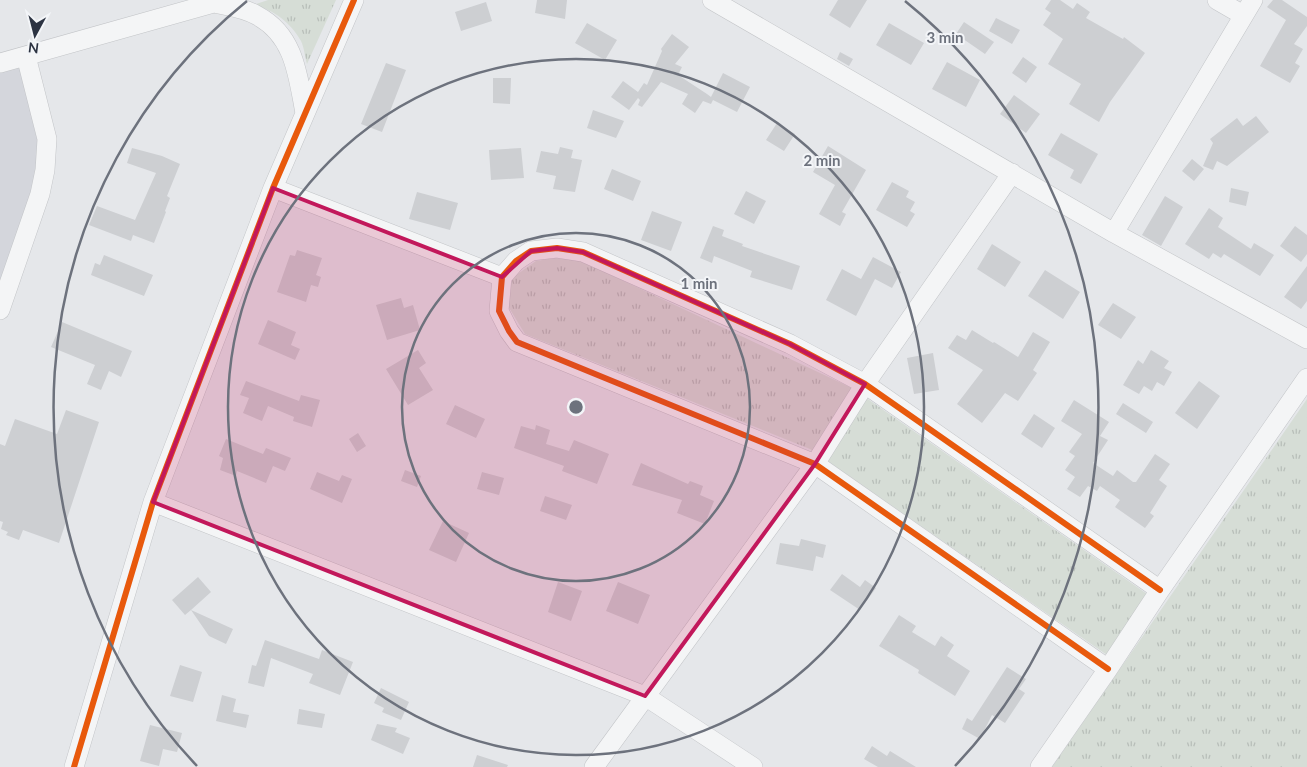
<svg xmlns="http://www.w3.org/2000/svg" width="1307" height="767" viewBox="0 0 1307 767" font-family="Lato,sans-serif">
<defs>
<pattern id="grass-tufts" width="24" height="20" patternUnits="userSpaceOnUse" patternTransform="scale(1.25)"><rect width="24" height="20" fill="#d6ddd6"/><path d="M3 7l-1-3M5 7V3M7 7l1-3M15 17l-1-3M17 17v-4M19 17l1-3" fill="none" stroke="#b8beb9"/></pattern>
</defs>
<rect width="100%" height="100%" fill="#e5e7ea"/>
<path fill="#d4d6dc" d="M22 66 40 140 37 170 31 196 0 284V72Z"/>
<path fill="url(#grass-tufts)" d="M268 0H336L307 64C305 57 304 47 301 41 291 23 273 9 253 5Z
M555 258 581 261 852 388 1147 594 1107 655 810 449 525 334 508 306 512 278 536 261Z
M1307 399V767H1052Z"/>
<path fill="#cdcfd2" d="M537 0H567L565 19 535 13Z
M838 0H867L850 28 829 15Z
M1051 0H1060L1073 9 1077 3 1090 12 1086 18 1123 39 1124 37 1145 53 1110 102 1099 122 1069 104 1081 84 1048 64 1063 39 1043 25 1051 13 1045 9Z
M1273 0H1282L1307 17V26L1294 44 1303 49 1295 63 1300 66 1290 83 1260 66 1286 20 1267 7Z
M486 2 492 21 461 31 455 12Z
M996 18 1020 30 1012 44 989 31Z
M964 22 994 42 985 54 956 34Z
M587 23 617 40 605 60 575 43Z
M889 23 924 43 911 65 876 45Z
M672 34 689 47 675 64 682 67 678 75 707 94 711 97 723 73 750 87 737 112 713 100 711 104 703 101 695 113 682 104 688 94 661 82 642 107 638 105 640 100 638 98 629 110 611 97 623 81 638 92 644 83 647 85 662 51 661 49Z
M840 52 853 59 849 66 837 59Z
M1023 57 1037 67 1026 83 1012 73Z
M947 62 980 80 966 107 932 89Z
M386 63 406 70 382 132 361 124Z
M493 78H511L510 104 493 103Z
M1014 95 1040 114 1026 133 1000 114Z
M593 110 624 121 616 138 587 128Z
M1256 116 1269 132 1227 166 1217 161 1213 170 1203 166 1213 143 1210 139 1237 118 1243 126Z
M777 123 795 134 784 151 766 140Z
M1061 133 1098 154 1081 184 1070 178 1074 170 1048 155Z
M828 146 866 170 842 212 846 214 840 226 819 214 835 185 813 172Z
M560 147 573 150 571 158 582 160 575 192 553 189 556 176 536 172 541 151 558 154Z
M132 148 162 156 180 164 167 196 170 198 165 211 166 212 154 243 133 235 131 241 89 225 97 206 135 220 156 173 127 163Z
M521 148 524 178 491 180 489 150Z
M1192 159 1204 169 1194 181 1182 171Z
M612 169 641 181 633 201 604 189Z
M892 182 909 191 906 197 915 202 910 211 915 214 907 227 876 210Z
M1231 188 1249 192 1246 206 1229 202Z
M746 191 766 201 754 224 734 214Z
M417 192 458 203 450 230 409 219Z
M1165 196 1183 207 1161 246 1142 235Z
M1209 208 1223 218 1218 227 1251 249 1254 243 1274 255 1260 276 1224 254 1221 258 1213 253 1209 259 1185 244Z
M652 211 682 222 671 251 641 240Z
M713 226 724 230 722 236 743 244 742 246 800 266 792 290 750 277 752 271 714 256 712 263 700 258Z
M1295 226 1307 235V254L1301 262 1280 246Z
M992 244 1021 262 1005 287 977 269Z
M297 250 322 258 316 275 321 277 318 287 311 285 306 302 277 292 290 255 295 256Z
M104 255 153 275 144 296 91 275 95 263 100 265Z
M873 257 901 272 892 288 875 279 856 316 826 300 842 269 861 279Z
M1307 266V301L1301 309 1284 297Z
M1045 270 1080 292 1063 319 1028 296Z
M401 298 404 308 413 305 420 330 387 340 376 305Z
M1113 303 1136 317 1121 339 1098 325Z
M268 320 296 332 291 345 300 349 295 360 258 344Z
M62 322 132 351 121 377 109 371 101 390 87 384 95 365 51 347Z
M972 330 993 343 994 342 1018 357 1033 332 1050 342 1033 370 1037 373 1018 401 1005 393 982 423 957 404 983 370 948 348 957 335 966 340Z
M418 350 426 363 419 368 433 390 408 405 386 369Z
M1151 350 1169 361 1164 368 1172 372 1164 386 1157 382 1152 391 1144 386 1139 394 1123 385 1138 360 1143 364Z
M933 353 939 390 914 394 907 358Z
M246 381 299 401 301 395 320 400 312 427 293 421 294 417 268 406 262 421 243 413 249 398 240 395Z
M1199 381 1220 396 1197 429 1175 413Z
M1074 400 1109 422 1100 436 1108 440 1093 463 1113 476 1117 470 1133 482H1136L1155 454 1170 464 1159 480 1167 486 1150 513 1154 516 1145 528 1115 507 1120 500 1100 486 1097 491 1088 486 1080 497 1067 489 1075 477 1065 470 1075 456 1069 452 1082 434 1061 421Z
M1123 403 1153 422 1146 433 1116 414Z
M455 405 485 419 476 438 446 424Z
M66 410 99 422 59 543 23 530 19 540 6 535 8 532 1 529 3 522 0 521V444L5 446 15 419 57 434Z
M1034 414 1055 428 1042 448 1021 434Z
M536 425 550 430 546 444 569 451 574 440 609 454 597 484 562 471 564 466 514 448 521 426 535 430Z
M358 433 366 446 357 452 349 439Z
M226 439 263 454 266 448 291 458 285 471 273 466 266 483 237 471 236 476 220 470 223 458 219 456Z
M641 463 688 484 690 481 703 486 700 495 714 501 705 524 677 513 682 500 632 485Z
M405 470 421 476 417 487 401 481Z
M317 472 339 481 342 475 352 479 342 503 310 489Z
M482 472 504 478 499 495 477 489Z
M545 496 572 505 566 520 540 511Z
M443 521 469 533 456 562 429 550Z
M801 539 826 545 823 558 816 556 813 571 776 564 780 543 799 546Z
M842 574 860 587 865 580 876 588 860 610 830 590Z
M198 577 211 592 191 610 233 629 226 644 209 636 191 610 185 615 172 600Z
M558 582 582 591 571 621 548 612Z
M618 582 650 595 638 624 606 611Z
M899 615 916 626 912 632 935 646 941 636 954 645 947 656 970 671 955 696 918 673 919 670 879 646Z
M265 640 319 659 322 650 353 662 340 695 309 683 313 674 271 658 264 687 248 683 252 665 256 666Z
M180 665 202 672 193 702 170 696Z
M1007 667 1026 679 1019 689 1025 693 1005 723 992 715 980 739 962 729 967 718 972 721Z
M381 688 409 702 401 720 382 712 384 708 374 703Z
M222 695 236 699 233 712 249 715 246 728 216 721Z
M299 709 325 714 322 728 297 724Z
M377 724 397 728 395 732 410 738 403 754 371 740Z
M150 725 182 733 177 752 163 749 159 766 140 761Z
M872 746 887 756 890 751 916 767H878L864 759Z
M477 755 508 765 507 767H473Z"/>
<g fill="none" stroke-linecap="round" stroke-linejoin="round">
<defs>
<path id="minor" d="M712 0 1114 233 1307 339
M1217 0 1243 15
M214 3C228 6 245 8 258 16 295 36 298 77 305 113
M0 63 224 0
M273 188 502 277
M1114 233 1253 0
M0 310 40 194 45 170 47 139 26 56
M153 502 645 696 753 767
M1108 669 815 464 517 342 509 331 499 311 502 277 516 261 531 251 557 248 583 252 790 344 865 384 1160 590
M74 767 153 502 273 188 354 0
M594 767 815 464 865 384 1012 173
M1040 767 1108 669 1160 590 1307 378"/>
</defs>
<use href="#minor" stroke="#c3c5c8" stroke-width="20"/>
<use href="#minor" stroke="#f4f5f6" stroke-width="19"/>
<defs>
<path id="cycleway" d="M1108 669 815 464 517 342 509 331 499 311 502 277 516 261 531 251 557 248 583 252 790 344 865 384 1160 590
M74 767 153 502 273 188 354 0"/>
</defs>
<use href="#cycleway" stroke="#f3f5f8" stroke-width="9"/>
<use href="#cycleway" stroke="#e8590c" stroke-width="6"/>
</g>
<path fill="#c2185b" fill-opacity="0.2" stroke="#c2185b" stroke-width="4" stroke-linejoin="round" d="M273 188 502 277 531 251 557 248 583 252 790 344 865 384 815 464 645 696 153 502Z"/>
<g fill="none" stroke="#6d727d" stroke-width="2.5">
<circle cx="576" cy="407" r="174"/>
<circle cx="576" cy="407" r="348"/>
<path d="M197 766A522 522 0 0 1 247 1M905 1A522 522 0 0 1 955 766"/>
</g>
<circle cx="576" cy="407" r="8" fill="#6d727d" stroke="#f3f5f8" stroke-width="2.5"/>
<g font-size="15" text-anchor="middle" font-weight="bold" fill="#6d727d" stroke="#f3f5f8" stroke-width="4" stroke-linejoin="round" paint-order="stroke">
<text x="945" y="43">3 min</text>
<text x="822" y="166">2 min</text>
<text x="699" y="289">1 min</text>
</g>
<g transform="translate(35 35) rotate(187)" stroke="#f3f5f8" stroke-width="4" paint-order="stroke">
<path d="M0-4L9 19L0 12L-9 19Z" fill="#2c3342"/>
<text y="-8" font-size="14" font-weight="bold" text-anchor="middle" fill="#2c3342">N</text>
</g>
</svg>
